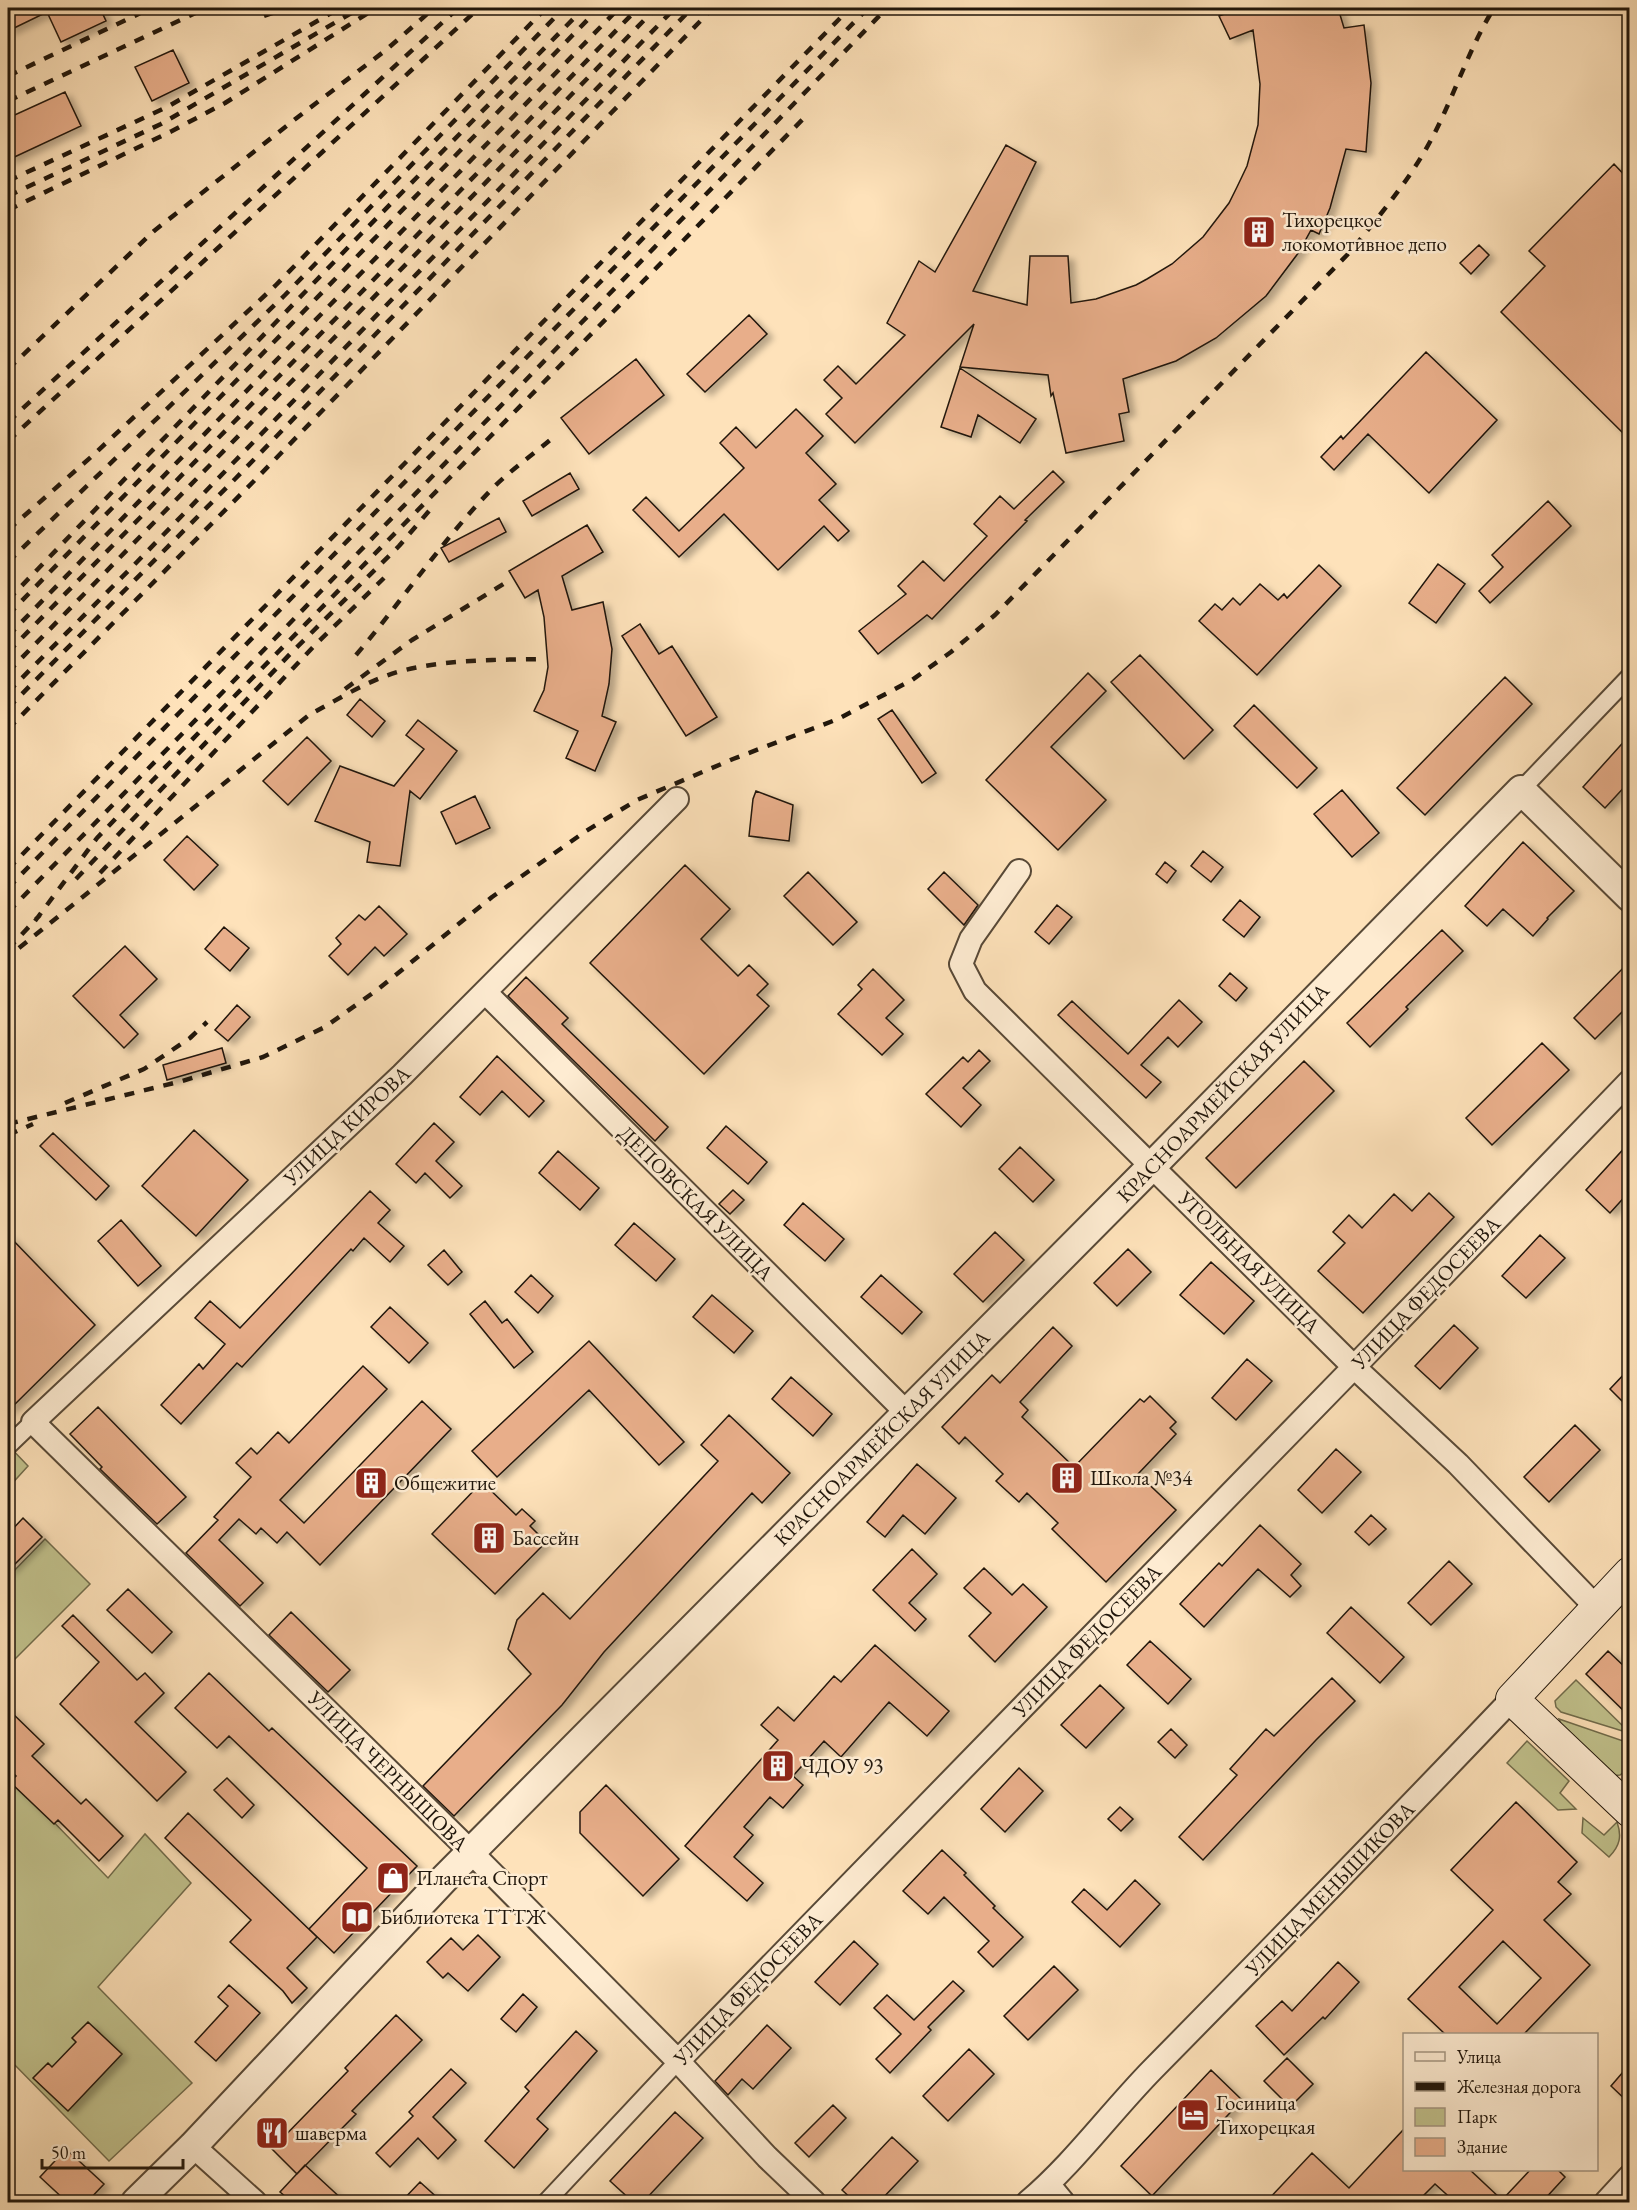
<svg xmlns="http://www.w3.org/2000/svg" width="1637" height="2210" viewBox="0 0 1637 2210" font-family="'EB Garamond',serif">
<defs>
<filter id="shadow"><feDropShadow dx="6" dy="4" stdDeviation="3" flood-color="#0004"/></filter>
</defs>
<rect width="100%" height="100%" fill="#fee2ba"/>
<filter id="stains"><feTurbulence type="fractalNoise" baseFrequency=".00333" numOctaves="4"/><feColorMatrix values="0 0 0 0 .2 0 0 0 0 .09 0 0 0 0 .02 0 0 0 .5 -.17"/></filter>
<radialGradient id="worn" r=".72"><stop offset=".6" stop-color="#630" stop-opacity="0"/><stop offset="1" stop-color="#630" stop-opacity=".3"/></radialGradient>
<path fill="#c2c38e" stroke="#716c4c" stroke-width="1.5" d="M8 1445 28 1466 8 1488Z
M45 1539 90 1584 8 1666V1577Z
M1576 1680 1629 1732V1733L1561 1712 1556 1707 1555 1701Z
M1559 1719 1629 1743V1768L1620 1775 1609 1776 1565 1733Z
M1527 1741 1569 1781 1560 1793 1576 1809 1558 1810 1507 1763Z
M8 1775 108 1878 145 1834 191 1883 98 1987 192 2083 109 2161 8 2058Z
M1583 1818 1604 1835 1617 1822C1622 1836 1620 1846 1609 1857L1582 1833Z"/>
<path fill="#e8ae8a" stroke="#20160b" stroke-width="1.5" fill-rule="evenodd" filter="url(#shadow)" d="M14 8H100L106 21 61 42 47 12 8 31V11Z
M1241 8H1338L1344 28 1364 25 1371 83 1366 152 1346 149 1330 208 1319 234 1311 230 1299 252 1266 296 1216 338 1176 361 1123 379 1129 412 1119 414 1124 441 1066 453 1053 393 1051 396 1048 375 960 367 974 324 855 443 826 414 842 398 824 380 838 366 856 384 905 335 887 323 919 261 935 272 1006 145 1036 162 973 291 1027 305 1030 256H1068L1071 303 1096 299 1136 285 1147 279 1172 264 1203 237 1229 203 1237 187 1247 166 1258 125 1260 84 1253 30 1230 39 1219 16Z
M173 50 189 83 152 101 135 67Z
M65 92 81 126 8 160V118Z
M1614 164 1629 180V439L1501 312 1545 266 1529 251Z
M1479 245 1489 255 1471 274 1460 263Z
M749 315 767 334 705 392 687 374Z
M1426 352 1497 420 1429 493 1368 434 1334 470 1321 457 1341 436 1343 439Z
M636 359 664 395 589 454 561 418Z
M960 368 1036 419 1020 443 978 415 971 437 941 427Z
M796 409 823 436 806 453 836 484 819 500 849 531 838 541 824 526 778 570 724 514 679 557 633 510 646 497 679 531 744 468 720 443 736 427 756 448Z
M1053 471 1064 482 1025 520 1027 521 932 619 927 615 878 654 859 631 906 594 898 586 923 561 944 581 987 536 974 524 1000 496 1014 509Z
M570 473 579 489 532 516 523 501Z
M1548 501 1571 526 1490 603 1479 591 1503 567 1492 555Z
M499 518 506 532 449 562 441 548Z
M587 525 603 552 562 576 572 610 603 602 612 649 609 684 602 716 616 722 595 771 566 758 578 731 534 711 544 690 548 667 544 617 538 590 525 598 509 571Z
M1438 564 1465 584 1436 623 1409 603Z
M1319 565 1341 586 1257 675 1199 621 1215 604 1222 610 1233 598 1240 605 1260 584 1278 600 1284 594 1287 598Z
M640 624 659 654 672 646 717 717 686 736 622 636Z
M1140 655 1213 730 1184 759 1111 682Z
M1088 673 1106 691 1051 747 1106 800 1058 850 986 780Z
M1505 677 1532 704 1425 815 1397 788Z
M360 699 385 721 372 737 347 715Z
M1254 705 1317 768 1297 788 1234 726Z
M892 710 936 773 922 783 878 719Z
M418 720 457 751 420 799 410 791 400 866 367 862 370 842 315 821 340 766 394 786 424 749 406 735Z
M1629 736V782L1605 808 1583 787Z
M307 737 331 761 288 805 263 781Z
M1342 790 1379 833 1352 857 1314 814Z
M756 791 793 805 789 841 749 836 753 799Z
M475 796 490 828 456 844 441 812Z
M187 836 218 865 194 890 164 860Z
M1523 842 1574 891 1547 918 1548 919 1533 936 1503 909 1487 926 1465 906Z
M1203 851 1223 867 1211 882 1191 866Z
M1165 862 1176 871 1167 883 1156 874Z
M685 865 730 909 701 939 738 976 749 965 768 984 757 995 769 1006 704 1074 590 963Z
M808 872 857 922 833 945 784 896Z
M944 872 978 905 964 925 928 889Z
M1240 900 1260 917 1244 937 1223 920Z
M1057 905 1072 917 1049 944 1035 932Z
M379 906 407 934 384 956 375 947 348 975 329 956 341 944 336 938 359 915 365 920Z
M224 927 249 948 230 971 205 949Z
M1442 930 1463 951 1406 1007 1408 1009 1370 1047 1347 1023Z
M125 946 157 979 120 1015 138 1034 124 1048 73 996Z
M1629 962V1005L1595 1039 1574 1018Z
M873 969 904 1000 886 1018 903 1034 882 1055 838 1014 862 989 858 985Z
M1230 973 1247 988 1236 1001 1219 986Z
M526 977 568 1018 562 1024 668 1127 655 1141 508 996Z
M1179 1000 1202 1022 1178 1047 1168 1037 1141 1065 1161 1082 1146 1098 1058 1015 1072 1001 1128 1054Z
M237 1005 250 1017 228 1041 215 1030Z
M1542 1043 1569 1070 1492 1145 1466 1118Z
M222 1048 226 1063 167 1080 163 1065Z
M979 1050 990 1061 963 1088 981 1105 961 1127 926 1094 963 1057 968 1062Z
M497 1056 544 1101 529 1117 502 1091 480 1115 460 1097Z
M1304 1061 1334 1091 1236 1188 1206 1158Z
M434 1123 454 1142 436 1161 462 1186 450 1198 425 1173 416 1183 396 1164Z
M726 1126 767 1162 748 1184 707 1148Z
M194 1130 248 1180 196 1236 142 1186Z
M53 1133 109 1186 96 1200 40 1146Z
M1629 1143V1192L1610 1213 1586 1190Z
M1020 1147 1054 1180 1033 1202 999 1169Z
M558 1151 599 1188 580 1210 539 1173Z
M733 1190 744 1200 730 1214 719 1204Z
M370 1191 390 1210 378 1223 404 1246 390 1262 364 1238 353 1251 351 1249 242 1367 237 1363 181 1424 161 1405 199 1364 203 1369 225 1344 195 1318 210 1301 240 1328Z
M1429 1193 1454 1217 1363 1313 1318 1271 1345 1243 1333 1232 1349 1215 1362 1228 1394 1194 1412 1211Z
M803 1203 844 1239 825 1261 784 1225Z
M121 1220 161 1266 138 1286 98 1241Z
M634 1223 675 1259 656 1281 615 1245Z
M995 1232 1024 1260 983 1302 954 1274Z
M8 1235 95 1325 8 1411Z
M1540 1235 1565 1258 1526 1298 1502 1276Z
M1128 1249 1151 1272 1117 1306 1094 1283Z
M444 1250 462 1272 448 1285 428 1265Z
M1211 1262 1254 1301 1224 1334 1180 1295Z
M531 1275 553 1296 538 1313 515 1292Z
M881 1275 922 1312 902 1334 861 1297Z
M712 1295 753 1331 734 1353 693 1317Z
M485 1301 502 1323 507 1319 533 1352 514 1368 470 1314Z
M390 1307 428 1343 409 1363 371 1327Z
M1454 1325 1478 1348 1440 1389 1415 1366Z
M1053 1327 1072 1346 1020 1402 1028 1410 1022 1417 1074 1467 1140 1399 1144 1402 1150 1396 1176 1422 1170 1428 1176 1434 1138 1474 1176 1510 1106 1582 1052 1529 1058 1523 1027 1493 1019 1502 996 1481 1003 1474 965 1437 959 1444 942 1427 992 1375 1000 1383Z
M589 1341 684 1442 659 1465 589 1390 497 1477 472 1451Z
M1247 1359 1272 1381 1236 1420 1212 1398Z
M363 1366 387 1389 280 1500 304 1523 422 1401 451 1429 320 1565 287 1532 277 1543 261 1528 256 1534 239 1519 219 1540 263 1583 240 1606 186 1553 218 1520 214 1517 251 1477 236 1463 251 1448 257 1454 278 1432 289 1443Z
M1629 1369V1408L1610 1389Z
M791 1377 832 1414 813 1436 772 1399Z
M98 1407 186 1497 157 1524 100 1469 102 1467 70 1434Z
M729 1415 790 1473 762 1503 752 1493 604 1652 562 1705 454 1816 423 1786 531 1674 508 1649 517 1620 543 1593 570 1619 718 1461 701 1445Z
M1575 1425 1600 1450 1549 1502 1524 1477Z
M1336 1449 1361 1472 1322 1513 1298 1490Z
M917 1464 956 1498 925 1534 903 1515 885 1537 867 1522Z
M482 1482 516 1515 522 1509 535 1521 530 1526 546 1542 495 1594 432 1534Z
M1371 1515 1386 1529 1369 1545 1355 1532Z
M23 1518 42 1537 8 1571V1534Z
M1260 1525 1301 1564 1291 1575 1301 1586 1290 1597 1258 1569 1204 1627 1180 1604 1219 1563 1222 1566Z
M912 1549 937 1574 909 1603 926 1619 915 1631 873 1590Z
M1449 1561 1472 1584 1431 1625 1408 1603Z
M984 1568 1012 1595 1023 1584 1047 1607 995 1662 969 1636 991 1613 964 1588Z
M128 1589 172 1632 152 1653 107 1610Z
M1351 1607 1404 1657 1380 1683 1327 1633Z
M291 1612 350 1670 328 1692 269 1635Z
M73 1615 137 1680 145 1673 164 1693 135 1722 186 1772 157 1801 60 1704 99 1662 62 1626Z
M1150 1641 1191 1679 1168 1704 1127 1665Z
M875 1645 949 1711 927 1736 889 1702 841 1757 824 1741 793 1776 803 1785 783 1808 770 1797 744 1827 753 1835 734 1857 763 1883 747 1901 685 1846 778 1740 761 1725 778 1707 794 1721 834 1676 841 1682Z
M1608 1651 1629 1671V1716L1586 1674Z
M209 1673 269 1731 272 1728 417 1866 334 1953 309 1929 367 1868 229 1736 217 1748 175 1708Z
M1332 1678 1355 1701 1316 1740 1203 1860 1179 1837 1237 1775 1230 1769 1266 1729 1274 1736Z
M1100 1685 1124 1708 1086 1748 1061 1725Z
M8 1709 44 1744 32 1756 81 1804 86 1799 123 1836 99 1861 58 1820 54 1824 10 1782 16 1776 8 1768Z
M1171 1729 1187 1745 1175 1758 1158 1742Z
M1019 1768 1043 1791 1005 1832 981 1809Z
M227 1778 254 1805 242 1818 214 1790Z
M606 1785 679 1859 643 1896 580 1833V1812Z
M1516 1802 1577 1862 1558 1882 1571 1894 1544 1920 1590 1965 1524 2034H1445L1408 1999 1493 1910 1451 1870ZM1503 1941 1541 1978 1497 2024 1459 1987Z
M1120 1807 1133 1819 1121 1831 1108 1819Z
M188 1813 317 1937 287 1968 307 1988 292 2003 283 1991 230 1942 251 1920 165 1838Z
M942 1850 966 1873 964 1875 995 1906 993 1908 1023 1937 993 1967 978 1952 989 1941 944 1897 928 1914 903 1891Z
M1135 1880 1160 1904 1120 1947 1072 1902 1084 1889 1107 1910Z
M478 1935 500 1957 468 1991 448 1973 443 1978 427 1962 451 1938 463 1950Z
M854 1941 878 1964 840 2005 815 1982Z
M1338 1962 1359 1982 1325 2019 1323 2017 1284 2055 1256 2026 1282 2001 1292 2011Z
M1054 1966 1078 1990 1028 2040 1004 2016Z
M953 1981 964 1991 928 2027 931 2030 890 2073 876 2059 901 2034 874 2008 887 1995 914 2020Z
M229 1985 260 2013 216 2061 195 2042 228 2006 218 1997Z
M523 1994 537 2007 516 2032 501 2019Z
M396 2015 422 2040 352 2111 356 2114 297 2174 272 2149 348 2071 345 2068Z
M88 2022 122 2054 68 2111 33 2078 48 2063 52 2067 76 2042 72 2038Z
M767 2025 791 2048 753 2089 742 2079 728 2095 715 2081Z
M576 2031 597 2051 537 2119 548 2129 514 2168 485 2141 529 2091 525 2087Z
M969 2049 994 2074 948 2121 923 2096Z
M1287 2058 1313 2084 1290 2107 1264 2081Z
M1629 2065V2103L1611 2086Z
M451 2069 466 2083 433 2117 456 2140 438 2159 418 2138 390 2167 376 2153 413 2116 409 2112Z
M1211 2070 1242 2100 1152 2196 1121 2166Z
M833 2105 846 2118 809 2157 795 2143Z
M675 2112 703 2138 643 2202H633L610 2181Z
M1404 2129V2169H1469L1502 2200 1531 2169H1557L1565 2177 1542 2202H1455L1435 2184 1417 2202H1266L1312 2153 1349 2188Z
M892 2137 918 2161 879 2202H855L842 2190Z
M66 2149 104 2184 87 2202H67L40 2177Z
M305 2165 345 2202H292L280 2192Z
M420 2182 442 2202H401Z"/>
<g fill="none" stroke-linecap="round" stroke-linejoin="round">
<defs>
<path id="pedestrian" d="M1521 790 1630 676
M8 1446 33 1422
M546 2202 678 2061"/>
<path id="minor" d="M677 799 402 1075 33 1422 458 1839 678 2061 767 2157 814 2202
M1019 871 971 939 961 964 975 991 1354 1367 1458 1464 1596 1607
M485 992 907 1413
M678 2061 1354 1367 1630 1081
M193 2146 255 2202
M1049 2185 1063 2202
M1028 2202C1074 2163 1110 2113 1152 2070 1273 1947 1393 1824 1512 1699
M1606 2202 1630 2176"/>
<path id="tertiary" d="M136 2202 193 2146 444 1879 1152 1166 1521 790 1630 897"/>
<path id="secondary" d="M1630 1573 1512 1699 1630 1811"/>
</defs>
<use href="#pedestrian" stroke="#584937" stroke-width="20"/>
<use href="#minor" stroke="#584937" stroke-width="26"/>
<use href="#tertiary" stroke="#584937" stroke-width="32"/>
<use href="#secondary" stroke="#20160b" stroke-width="34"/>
<use href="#pedestrian" stroke="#feecd2" stroke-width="16"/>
<use href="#minor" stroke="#feecd2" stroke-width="22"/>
<use href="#tertiary" stroke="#feecd2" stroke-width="28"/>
<use href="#secondary" stroke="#feecd2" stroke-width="32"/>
<path stroke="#20160b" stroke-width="4.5" stroke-dasharray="10 10" stroke-linecap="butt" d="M264 16 286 8
M8 76 151 8
M8 101 206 8
M8 181 167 107 340 8
M8 196 161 124 360 8
M8 210 172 131 225 103 376 8
M8 369 154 231 294 120 386 50 434 8
M8 422 458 8
M8 441 479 8
M8 530 91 457 275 286 546 8
M8 562 285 295 564 8
M8 600 360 235 584 8
M8 615 599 8
M8 636 619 8
M8 652 346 308 638 8
M356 655C402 601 441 542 490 491 508 472 530 457 550 440
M8 672 656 8
M345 689 412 640 510 580
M8 692 134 565 675 8
M8 708 236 478 692 8
M8 729 253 482 713 8
M8 869 850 8
M100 873 315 645 384 578
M76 879 292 652 399 546 429 511
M8 888 868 8
M8 912C302 612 594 309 887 8
M35 921 97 838 210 721 806 116
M19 948 309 715C339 699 371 678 405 670 450 659 497 660 543 659
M8 949 40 915
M65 1103 144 1069 190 1038 207 1022
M8 1124 182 1081 263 1057 325 1027 377 990 492 897 586 831 637 800 733 759 838 719 912 680 951 652 995 615 1350 252C1379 216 1409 181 1431 140 1454 97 1468 50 1494 8
M8 1135 33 1124"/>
</g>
<defs>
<symbol id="building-square" viewBox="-11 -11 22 22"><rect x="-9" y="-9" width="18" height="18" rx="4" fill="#8f2418" stroke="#feecd2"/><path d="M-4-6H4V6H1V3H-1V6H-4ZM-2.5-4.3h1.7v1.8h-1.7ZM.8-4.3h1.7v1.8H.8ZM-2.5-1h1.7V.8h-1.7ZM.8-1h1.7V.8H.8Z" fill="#fff"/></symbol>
<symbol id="shop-square" viewBox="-11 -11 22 22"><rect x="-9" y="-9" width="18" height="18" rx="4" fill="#8f2418" stroke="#feecd2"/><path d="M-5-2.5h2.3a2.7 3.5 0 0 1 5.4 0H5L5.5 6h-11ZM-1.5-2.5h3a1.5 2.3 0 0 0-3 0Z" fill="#fff"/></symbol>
<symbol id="library-square" viewBox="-11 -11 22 22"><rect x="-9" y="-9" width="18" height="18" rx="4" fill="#8f2418" stroke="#feecd2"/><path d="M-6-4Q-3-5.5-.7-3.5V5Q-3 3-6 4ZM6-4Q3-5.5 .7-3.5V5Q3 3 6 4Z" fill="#fff"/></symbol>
<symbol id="hotel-square" viewBox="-11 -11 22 22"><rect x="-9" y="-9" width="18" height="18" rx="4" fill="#8f2418" stroke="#feecd2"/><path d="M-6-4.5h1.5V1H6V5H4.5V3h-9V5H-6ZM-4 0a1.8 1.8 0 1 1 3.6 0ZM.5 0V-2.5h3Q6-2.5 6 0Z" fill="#fff"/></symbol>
<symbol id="restaurant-square" viewBox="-11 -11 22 22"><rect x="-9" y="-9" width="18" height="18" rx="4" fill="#8f2418" stroke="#feecd2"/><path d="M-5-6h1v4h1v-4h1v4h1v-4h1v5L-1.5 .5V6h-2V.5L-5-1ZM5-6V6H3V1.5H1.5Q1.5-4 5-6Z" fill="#fff"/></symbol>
</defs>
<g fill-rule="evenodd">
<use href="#building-square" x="1240" y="213" width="38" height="38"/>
<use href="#building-square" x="1048" y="1459" width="38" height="38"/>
<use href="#building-square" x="352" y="1464" width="38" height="38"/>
<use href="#building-square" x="470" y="1519" width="38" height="38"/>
<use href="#building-square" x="759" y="1747" width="38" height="38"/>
<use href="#shop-square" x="374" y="1859" width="38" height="38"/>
<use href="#library-square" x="338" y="1898" width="38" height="38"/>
<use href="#hotel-square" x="1174" y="2096" width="38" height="38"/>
<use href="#restaurant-square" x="253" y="2114" width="38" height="38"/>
</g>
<g text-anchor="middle" stroke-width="5" stroke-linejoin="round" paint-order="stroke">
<g font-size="21" fill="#20160b" stroke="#feecd2" text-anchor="start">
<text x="1282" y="227">Тихорецкое<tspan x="1282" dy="24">локомотивное депо</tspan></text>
<text x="1090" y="1485">Школа №34</text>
<text x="394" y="1490">Общежитие</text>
<text x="512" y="1545">Бассейн</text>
<text x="801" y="1773">ЧДОУ 93</text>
<text x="416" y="1885">Планета Спорт</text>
<text x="380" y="1924">Библиотека ТТТЖ</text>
<text x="1216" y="2110">Госиница<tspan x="1216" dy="24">Тихорецкая</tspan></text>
<text x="295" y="2140">шаверма</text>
</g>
<g font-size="21" fill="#20160b" stroke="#feecd2">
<text transform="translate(1223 1093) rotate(-46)" y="7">КРАСНОАРМЕЙСКАЯ УЛИЦА</text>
<text transform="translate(347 1126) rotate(-43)" y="7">УЛИЦА КИРОВА</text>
<text transform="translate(696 1203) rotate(45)" y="7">ДЕПОВСКАЯ УЛИЦА</text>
<text transform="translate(1249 1262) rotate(45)" y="7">УГОЛЬНАЯ УЛИЦА</text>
<text transform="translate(1426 1293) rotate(-46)" y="7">УЛИЦА ФЕДОСЕЕВА</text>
<text transform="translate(882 1438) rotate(-45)" y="7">КРАСНОАРМЕЙСКАЯ УЛИЦА</text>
<text transform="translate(1087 1641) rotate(-46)" y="7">УЛИЦА ФЕДОСЕЕВА</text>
<text transform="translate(388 1771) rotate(45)" y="7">УЛИЦА ЧЕРНЫШОВА</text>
<text transform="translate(1330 1889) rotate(-46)" y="7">УЛИЦА МЕНЬШИКОВА</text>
<text transform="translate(748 1989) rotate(-46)" y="7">УЛИЦА ФЕДОСЕЕВА</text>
</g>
</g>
<rect width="1637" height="2210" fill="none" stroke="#fee2ba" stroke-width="30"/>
<rect x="9" y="9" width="1619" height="2192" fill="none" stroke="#20160b" stroke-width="3"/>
<rect x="15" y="15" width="1607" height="2180" fill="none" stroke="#20160b" stroke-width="1.5"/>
<rect x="1403" y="2033" width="195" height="138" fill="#feecd2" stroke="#a59682" stroke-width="1.5"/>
<rect x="1415" y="2052" width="30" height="9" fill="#feecd2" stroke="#a59682" stroke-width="1.5"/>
<text x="1457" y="2063" font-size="18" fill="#20160b">Улица</text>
<rect x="1415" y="2082" width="30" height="9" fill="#20160b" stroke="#a59682" stroke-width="1.5"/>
<text x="1457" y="2093" font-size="18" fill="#20160b">Железная дорога</text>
<rect x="1415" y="2108" width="30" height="18" fill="#c2c38e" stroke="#a59682" stroke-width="1.5"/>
<text x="1457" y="2123" font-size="18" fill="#20160b">Парк</text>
<rect x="1415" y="2138" width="30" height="18" fill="#e8ae8a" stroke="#a59682" stroke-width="1.5"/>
<text x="1457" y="2153" font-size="18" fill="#20160b">Здание</text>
<path d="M42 2159v9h141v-9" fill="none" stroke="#20160b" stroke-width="3"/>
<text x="51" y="2159" font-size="18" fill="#20160b" stroke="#feecd2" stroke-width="4.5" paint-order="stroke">50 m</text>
<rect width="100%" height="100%" filter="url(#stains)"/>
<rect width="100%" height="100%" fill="url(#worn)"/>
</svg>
